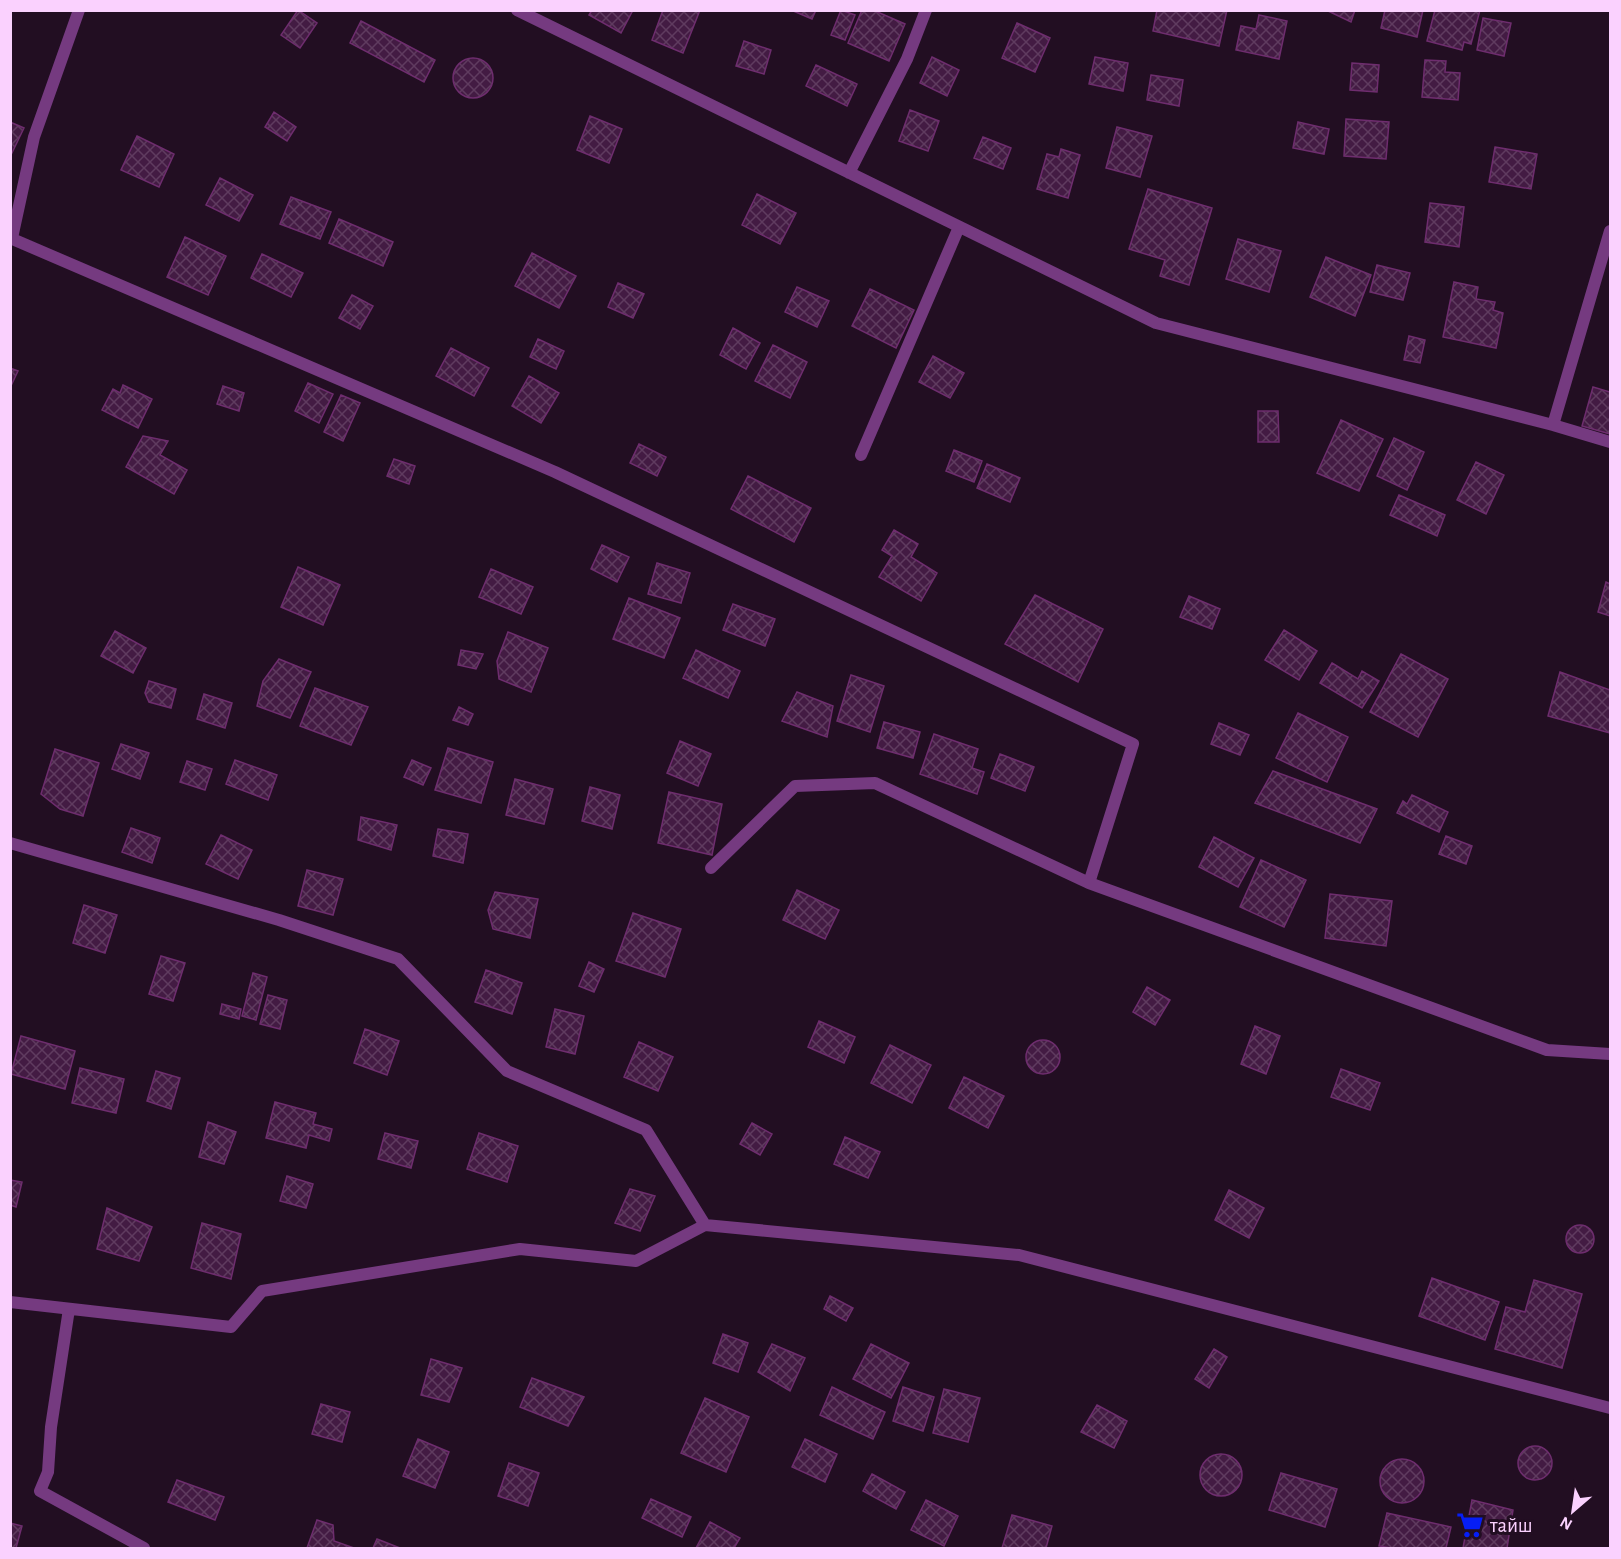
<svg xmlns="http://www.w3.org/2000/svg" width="1621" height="1559" viewBox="0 0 1621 1559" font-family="'Alegreya Sans',sans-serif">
<defs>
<pattern id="building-cross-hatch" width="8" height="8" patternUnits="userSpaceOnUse" patternTransform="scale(1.5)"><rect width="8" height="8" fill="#431b43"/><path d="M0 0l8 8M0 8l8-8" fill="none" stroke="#5f3b5f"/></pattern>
</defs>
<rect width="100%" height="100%" fill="#220e22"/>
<path fill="url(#building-cross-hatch)" stroke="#6e2d6e" stroke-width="1.5" d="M298 10 317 23 300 48 281 35Z
M592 10H633L621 33 589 15Z
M663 10H700L683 53 652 40Z
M791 10H816L812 19Z
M841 10 855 15 845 40 831 35Z
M862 10H873L905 24 889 61 848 43Z
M1157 10H1227L1219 46 1153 31Z
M1326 10H1355L1351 22Z
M1385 10H1423L1417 37 1381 28Z
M1435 10H1480L1471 44 1464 42 1462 50 1427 41Z
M1259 15 1287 21 1279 59 1236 50 1241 26 1256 29Z
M1483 18 1511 23 1504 56 1477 50Z
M361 21 435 60 424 82 350 43Z
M1017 23 1050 38 1035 72 1002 58Z
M744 41 771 50 764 74 736 66Z
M932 57 959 70 947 96 920 83Z
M1095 57 1128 63 1123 91 1089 84Z
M453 78a20 20 0 1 1 40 0a20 20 0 1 1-40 0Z
M1425 60 1446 61 1445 72 1460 73 1458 100 1422 97Z
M1352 63 1379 65 1377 92 1350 90Z
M816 65 857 84 847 106 806 86Z
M1151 75 1183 80 1179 106 1147 100Z
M910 110 939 121 928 151 899 141Z
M274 112 296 127 287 141 265 127Z
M590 116 622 129 609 163 577 150Z
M1346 119 1389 122 1386 159 1344 156Z
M10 122 24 128 10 157Z
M1298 122 1329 129 1324 154 1293 148Z
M1117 127 1152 136 1140 177 1106 168Z
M137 136 174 154 159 187 121 170Z
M983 137 1011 148 1003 169 974 158Z
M1495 147 1537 154 1531 189 1489 182Z
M1061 149 1080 155 1068 198 1037 189 1047 154 1059 157Z
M220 178 253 195 239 221 206 205Z
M1148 189 1212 208 1189 285 1160 276 1165 260 1129 249Z
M757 194 796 213 780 244 742 225Z
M291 197 331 212 320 239 280 224Z
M1430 203 1464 207 1459 247 1425 242Z
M339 219 393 242 383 266 329 243Z
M185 237 226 256 208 295 167 277Z
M1238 239 1281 251 1269 292 1226 279Z
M532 253 576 276 559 308 515 286Z
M262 254 303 273 291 297 251 278Z
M1326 257 1371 275 1355 316 1310 297Z
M1377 265 1410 273 1403 300 1370 292Z
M1454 282 1478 287 1476 299 1495 302 1493 310 1503 313 1496 348 1443 337Z
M618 283 644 294 633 318 608 307Z
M797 287 829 301 817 327 785 312Z
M870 289 914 310 896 348 852 326Z
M352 295 373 306 360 329 339 318Z
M733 328 760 343 746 369 720 355Z
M1409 336 1425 340 1420 363 1404 360Z
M538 339 564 351 556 369 530 357Z
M773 345 807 362 790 398 755 381Z
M451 348 489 368 474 396 436 376Z
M933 356 964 373 950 398 919 382Z
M10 368 18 371 10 388Z
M529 376 559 393 541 423 512 406Z
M308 383 333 394 319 423 295 411Z
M123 385 152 399 138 428 102 410 113 389 120 393Z
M223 386 244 393 239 411 217 404Z
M1593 387 1610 392V434L1582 426Z
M341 395 360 403 343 441 324 432Z
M1258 411H1278L1279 442H1258Z
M1341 420 1383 439 1359 491 1317 473Z
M143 436 168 441 160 455 187 470 174 494 126 467Z
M1394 438 1424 452 1407 490 1377 476Z
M639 444 666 457 657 476 630 463Z
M954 450 982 461 974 482 946 471Z
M394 459 415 466 409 484 387 476Z
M1476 462 1504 475 1486 514 1457 500Z
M987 464 1020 478 1010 502 977 488Z
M748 476 811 508 794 542 731 509Z
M1399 495 1445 515 1437 536 1390 515Z
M894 530 918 544 911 557 937 573 921 601 879 577 892 556 882 550Z
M602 545 629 557 617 582 591 569Z
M657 563 690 573 681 603 648 594Z
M298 567 340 585 323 625 281 607Z
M491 569 533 587 521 614 479 597Z
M1606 582 1610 584V616L1598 612Z
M1035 595 1103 629 1078 682 1005 644Z
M1189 596 1220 609 1212 629 1180 617Z
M629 598 680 618 664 658 613 639Z
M733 604 775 619 765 646 723 630Z
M1284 630 1317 651 1299 680 1265 660Z
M115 631 146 648 133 673 101 656Z
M508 632 548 648 531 692 499 679 497 661Z
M461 650 483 654 476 669 458 665Z
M696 650 740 671 728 698 683 678Z
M1401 654 1448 679 1418 737 1370 712Z
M279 659 311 672 290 718 257 706 263 681Z
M1332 663 1358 679 1362 671 1379 681 1362 708 1320 683Z
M1560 672 1610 690V733L1548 716Z
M851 675 884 686 870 732 837 721Z
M149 681 176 689 171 708 149 702 145 693Z
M315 688 368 707 351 745 300 726Z
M797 692 833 706 827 737 782 721Z
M204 694 232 703 225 728 197 719Z
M459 707 473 714 468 725 453 720Z
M1298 713 1348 737 1327 782 1276 758Z
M884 722 920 732 913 758 877 748Z
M1219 723 1249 735 1240 755 1211 744Z
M934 734 978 749 972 768 984 772 977 794 920 774Z
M680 741 711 754 698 786 667 773Z
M121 744 149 753 140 779 112 769Z
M448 748 493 762 481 803 435 790Z
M55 749 99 763 83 816 60 809 41 794Z
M1000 754 1034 767 1025 791 991 778Z
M235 760 277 775 268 800 226 784Z
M412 760 431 768 423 785 404 777Z
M187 761 212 769 205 790 180 782Z
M1273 771 1377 809 1360 843 1255 803Z
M515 779 553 789 544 824 506 815Z
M590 787 620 795 612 829 582 821Z
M669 792 722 804 712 855 658 843Z
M1412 795 1448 812 1439 832 1397 813 1403 801 1407 804Z
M361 817 397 825 391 850 358 840Z
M131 828 160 838 152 863 122 852Z
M438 829 468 834 463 863 433 856Z
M221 835 252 850 238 879 206 864Z
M1446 836 1472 846 1466 864 1439 854Z
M1214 837 1254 858 1238 887 1199 867Z
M1261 860 1306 880 1284 927 1240 907Z
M307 870 343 879 333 915 298 906Z
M797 890 839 910 825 939 783 920Z
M495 892 538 899 530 938 493 929 488 910Z
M1330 894 1392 901 1386 946 1325 938Z
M84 905 117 915 105 953 73 943Z
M633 913 681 929 665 977 616 961Z
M161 956 185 963 173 1001 149 994Z
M589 962 604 969 594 992 579 986Z
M486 970 522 983 512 1014 475 1002Z
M253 973 267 977 256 1020 242 1016Z
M1147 987 1170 1000 1155 1025 1133 1012Z
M268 995 287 1000 280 1029 260 1024Z
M222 1004 241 1009 239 1019 220 1014Z
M555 1009 584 1016 575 1054 546 1047Z
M819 1021 855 1037 844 1063 808 1047Z
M1255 1026 1280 1036 1266 1074 1241 1064Z
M365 1029 399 1041 387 1075 354 1063Z
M21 1036 75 1051 65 1089 11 1074Z
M1026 1057a17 17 0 1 1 34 0a17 17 0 1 1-34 0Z
M639 1042 673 1057 658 1091 624 1077Z
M890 1045 931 1065 912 1103 871 1083Z
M80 1068 124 1079 116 1113 72 1103Z
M1341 1069 1380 1083 1370 1110 1331 1097Z
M156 1071 180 1078 171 1109 147 1101Z
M964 1077 1004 1096 988 1128 949 1108Z
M275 1102 316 1113 313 1124 332 1129 329 1141 309 1135 306 1148 266 1138Z
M208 1122 236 1132 224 1164 199 1157Z
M752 1123 772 1134 760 1155 740 1144Z
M385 1133 418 1141 411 1168 378 1159Z
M479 1133 518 1146 507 1182 467 1169Z
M845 1137 880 1152 868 1178 834 1164Z
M287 1176 313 1184 306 1208 280 1201Z
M10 1180 22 1182 16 1207 10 1205Z
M630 1189 655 1196 640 1231 615 1223Z
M1229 1190 1264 1208 1249 1238 1215 1220Z
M107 1208 152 1227 139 1261 97 1249Z
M202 1223 241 1234 231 1279 191 1268Z
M1566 1239a14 14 0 1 1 28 0a14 14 0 1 1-28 0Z
M1432 1278 1499 1302 1485 1340 1419 1316Z
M1534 1280 1582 1294 1562 1368 1495 1349 1506 1307 1525 1312Z
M830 1296 853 1308 846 1321 824 1309Z
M723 1334 748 1343 738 1372 713 1363Z
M772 1344 805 1358 790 1391 758 1372Z
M871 1344 909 1363 891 1398 853 1379Z
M1214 1349 1227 1357 1209 1388 1195 1379Z
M431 1359 462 1368 449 1402 421 1395Z
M532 1378 584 1397 568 1426 520 1407Z
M832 1387 885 1412 873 1439 820 1415Z
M903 1387 934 1397 923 1431 893 1421Z
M944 1389 980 1398 968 1442 933 1433Z
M705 1398 749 1417 726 1472 681 1453Z
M321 1404 350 1412 342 1442 312 1434Z
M1097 1405 1127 1421 1114 1448 1081 1432Z
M418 1439 449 1452 435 1488 403 1476Z
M805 1439 837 1454 825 1482 792 1467Z
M1518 1463a17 17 0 1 1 34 0a17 17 0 1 1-34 0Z
M1200 1475a21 21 0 1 1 42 0a21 21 0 1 1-42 0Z
M1380 1481a22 22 0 1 1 44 0a22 22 0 1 1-44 0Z
M509 1463 539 1473 528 1506 498 1496Z
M1281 1473 1337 1489 1325 1527 1269 1510Z
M872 1474 905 1492 896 1509 863 1491Z
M177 1480 224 1497 215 1520 168 1502Z
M651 1499 691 1517 682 1537 642 1518Z
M926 1500 958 1516 944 1546 911 1530Z
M1472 1500 1513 1510 1507 1548H1463Z
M1387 1513 1451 1527 1446 1548H1391L1379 1546Z
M1012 1515 1052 1526 1046 1548H1002Z
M317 1520 333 1525 334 1541 354 1548H307Z
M710 1522 740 1538 734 1548H696Z
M10 1523 22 1526 16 1548H10Z
M377 1539 400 1548H373Z"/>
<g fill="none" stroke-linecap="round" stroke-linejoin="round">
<path stroke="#753a80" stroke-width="12" d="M517 10 1156 323 1553 425 1610 231
M849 173 907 59 926 10
M10 238 555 472 1133 744 1089 883
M12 238 34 137 79 10
M1553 425 1610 442
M861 455 959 227
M10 843 279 920 398 959 507 1071 646 1130 705 1225
M711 868 795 786 875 783 1089 883 1547 1050 1610 1054
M10 1302 231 1327 262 1291 520 1249 636 1261 705 1225 1019 1255 1610 1408
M69 1309 51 1427 48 1472 40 1491 144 1548"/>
</g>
<defs>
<symbol id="supermarket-bare" viewBox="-9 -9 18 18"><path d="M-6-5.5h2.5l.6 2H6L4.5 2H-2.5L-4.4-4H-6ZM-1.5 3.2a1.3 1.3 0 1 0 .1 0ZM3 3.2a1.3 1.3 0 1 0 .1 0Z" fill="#061ef5" stroke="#220e22" stroke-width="2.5" paint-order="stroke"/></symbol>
</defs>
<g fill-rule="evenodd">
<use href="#supermarket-bare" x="1451" y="1506" width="38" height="38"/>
</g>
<g text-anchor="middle" stroke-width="6" stroke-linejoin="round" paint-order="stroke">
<g font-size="21" fill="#fad1fe" stroke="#220e22" text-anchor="start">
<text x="1490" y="1532">тайш</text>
</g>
</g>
<rect width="1621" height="1559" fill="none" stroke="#fad1fe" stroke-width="24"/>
<g transform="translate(1573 1511) rotate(209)" stroke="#220e22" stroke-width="4.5" paint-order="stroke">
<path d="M0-4.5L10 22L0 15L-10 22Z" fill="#fad1fe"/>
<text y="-9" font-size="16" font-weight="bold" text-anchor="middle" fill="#fad1fe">N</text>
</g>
</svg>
